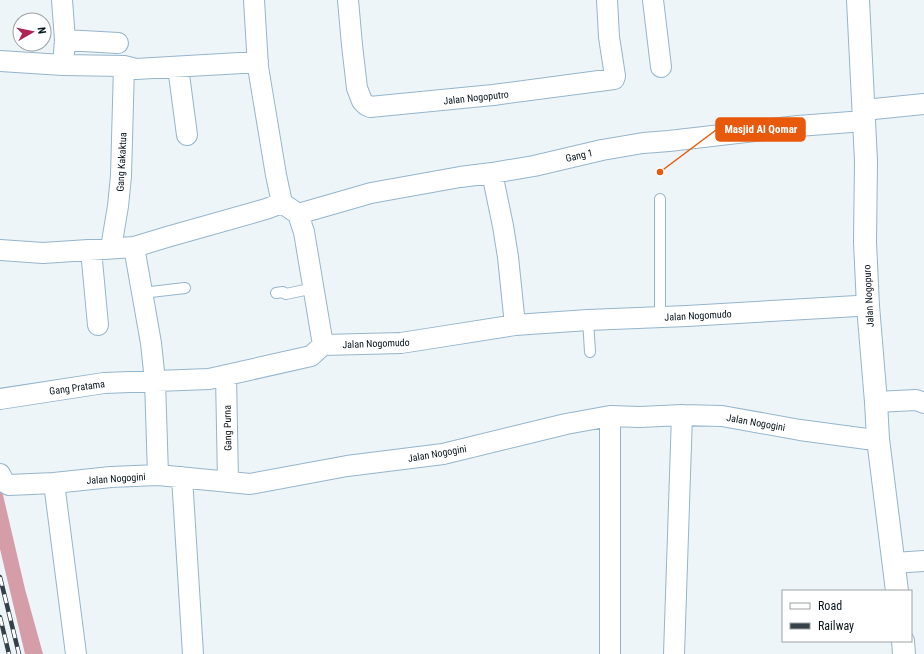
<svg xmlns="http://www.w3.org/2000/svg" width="924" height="654" viewBox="0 0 924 654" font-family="'Roboto Condensed',sans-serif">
<rect width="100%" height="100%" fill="#eef5f9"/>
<path fill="#d59da8" d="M0 482 25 589 43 654H25L0 549Z"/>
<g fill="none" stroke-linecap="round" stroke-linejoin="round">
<defs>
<path id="service" d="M660 199V317
M142 293 185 288
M276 293 283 292 286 294 314 288
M588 320 590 352"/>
<path id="minor" d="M254 0 258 67 276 175 282 203
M348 0 352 45 357 88 362 101 366 105 370 107 493 95 614 79 615 76 609 37 607 0
M653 0 661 67
M65 40 118 43
M0 61 63 65 65 40 62 0
M63 65 124 66
M178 67 187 135
M864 110 924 104
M492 173 503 226 508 257 515 325
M298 214 371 193 460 177 492 173 534 166 602 150 643 143 669 141 798 126 864 121
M134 247 151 343 155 381 158 475
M111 248 118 206 121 176 124 66 136 69 258 62
M0 250 43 253 134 247 167 237 266 209 282 203 298 214 304 232 323 345 401 343 515 325 588 320 687 316 857 306H868
M91 250 98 325
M226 375 228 482
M0 399 104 383 209 379 311 356 323 345
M876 402 916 400 924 403
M0 474 4 482 9 485 54 483 111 477 158 475 250 484 347 466 443 454 566 424 610 416 640 417 682 415 722 416 800 430 867 439H878
M182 477 193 654
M54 483 76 654
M894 563 924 561
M610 654V416
M674 654 682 415"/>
<path id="tertiary" d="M858 0 866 161 865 242 868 306 876 402 878 439 897 591
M903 641 904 654"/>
</defs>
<use href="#service" stroke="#95b5cc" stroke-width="12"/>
<use href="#minor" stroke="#95b5cc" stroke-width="22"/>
<use href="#tertiary" stroke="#95b5cc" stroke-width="24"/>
<use href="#service" stroke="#fff" stroke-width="10"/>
<use href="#minor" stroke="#fff" stroke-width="20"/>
<use href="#tertiary" stroke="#fff" stroke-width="22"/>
<defs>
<path id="rail" d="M0 577 19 654
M0 617 9 654"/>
</defs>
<use href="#rail" stroke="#354048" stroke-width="4.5"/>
<use href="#rail" stroke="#fff" stroke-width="3" stroke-dasharray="9" stroke-linecap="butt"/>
</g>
<g text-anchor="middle" stroke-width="3" stroke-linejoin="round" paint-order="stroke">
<g font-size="10" fill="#07131b" stroke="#fff">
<text transform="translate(476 97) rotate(-6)" y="4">Jalan Nogoputro</text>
<text transform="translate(579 155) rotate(-13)" y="4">Gang 1</text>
<text transform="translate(121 162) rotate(-87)" y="4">Gang Kakaktua</text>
<text transform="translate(868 296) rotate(-93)" y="4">Jalan Nogopuro</text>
<text transform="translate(698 315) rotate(-3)" y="4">Jalan Nogomudo</text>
<text transform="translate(376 343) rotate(-2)" y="4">Jalan Nogomudo</text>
<text transform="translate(77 387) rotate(-8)" y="4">Gang Pratama</text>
<text transform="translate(756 422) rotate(10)" y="4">Jalan Nogogini</text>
<text transform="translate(227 428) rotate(-91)" y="4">Gang Purna</text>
<text transform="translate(437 453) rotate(-10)" y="4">Jalan Nogogini</text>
<text transform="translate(116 478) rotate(-4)" y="4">Jalan Nogogini</text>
</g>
</g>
<path fill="none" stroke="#e8590c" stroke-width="1.5" d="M660 172L716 130"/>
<circle fill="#e8590c" stroke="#fff" stroke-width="1.5" cx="660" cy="172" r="4"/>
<rect fill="#e8590c" stroke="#e8590c" stroke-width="1.5" x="716" y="118" width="89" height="23" rx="4"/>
<g font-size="11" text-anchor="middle" font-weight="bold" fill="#fff">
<text x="761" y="133">Masjid Al Qomar</text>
</g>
<rect x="782" y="590" width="130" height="52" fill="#ffffff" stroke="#9ca1a4"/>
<rect x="790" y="603" width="20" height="6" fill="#ffffff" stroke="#9ca1a4"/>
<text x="818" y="610" font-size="12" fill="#07131b">Road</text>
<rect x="790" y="623" width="20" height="6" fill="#354048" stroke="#9ca1a4"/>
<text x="818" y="630" font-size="12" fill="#07131b">Railway</text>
<g transform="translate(32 32) rotate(81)"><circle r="19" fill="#ffffff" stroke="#9ca1a4"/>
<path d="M0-3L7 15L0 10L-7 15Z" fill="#b12256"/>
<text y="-6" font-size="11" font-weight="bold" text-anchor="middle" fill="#07131b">N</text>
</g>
</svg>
